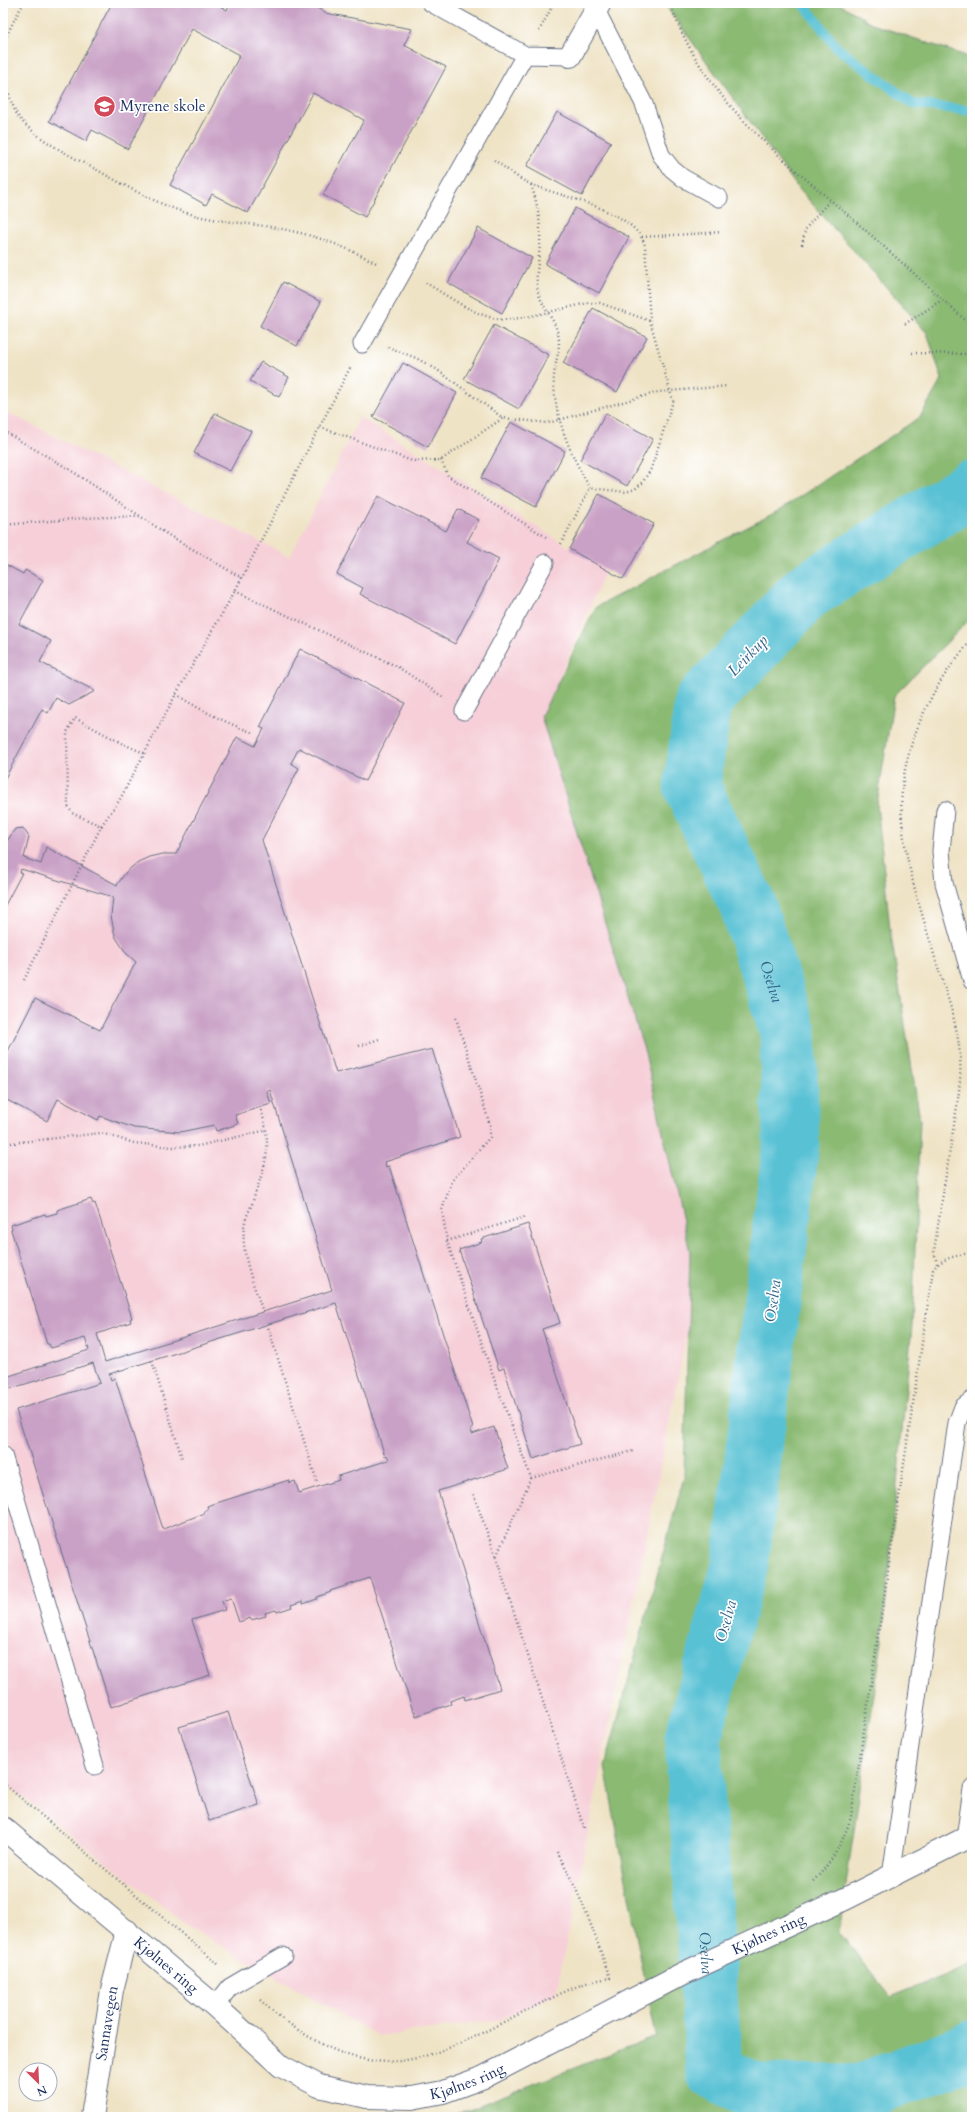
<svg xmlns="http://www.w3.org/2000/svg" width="975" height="2120" viewBox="0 0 975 2120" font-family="Cardo,serif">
<rect width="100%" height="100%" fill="#fff"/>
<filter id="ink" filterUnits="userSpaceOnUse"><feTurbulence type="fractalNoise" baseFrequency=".025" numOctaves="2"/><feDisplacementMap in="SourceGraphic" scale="8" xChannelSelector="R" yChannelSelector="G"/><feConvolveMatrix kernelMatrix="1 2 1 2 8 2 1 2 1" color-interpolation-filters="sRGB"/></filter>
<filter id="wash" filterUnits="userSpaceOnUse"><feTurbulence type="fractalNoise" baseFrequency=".012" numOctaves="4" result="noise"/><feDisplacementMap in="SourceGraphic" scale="16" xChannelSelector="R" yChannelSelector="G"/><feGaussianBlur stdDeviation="0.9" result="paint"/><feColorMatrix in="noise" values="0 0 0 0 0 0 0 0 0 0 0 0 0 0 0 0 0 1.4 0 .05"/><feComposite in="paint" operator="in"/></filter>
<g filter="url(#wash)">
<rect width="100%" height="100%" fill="#efe3c5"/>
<path fill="#f6cfd8" d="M3 410 290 557 360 417 606 570 547 705 709 1221 556 1994 499 2020 378 2036 191 1928 3 1782Z"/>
<path fill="#8bba73" stroke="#537468" d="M664 3H838L875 25 972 58V617L894 696 877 804 890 929 920 1120 912 1326 882 1641 839 1932 891 1997 972 1964V2117H449L656 2036 637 1940 605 1766 684 1477 690 1252 645 1053 541 716 596 607 778 511 920 417 942 379 927 333 798 188Z"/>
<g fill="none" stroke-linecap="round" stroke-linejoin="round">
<path stroke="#58c1d4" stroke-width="10" d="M803 3 837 48 913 104 972 111"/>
<path stroke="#58c1d4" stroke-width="57" id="s1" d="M972 488 806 592 703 701 692 787 748 906 788 1032 791 1144 740 1566 693 1738 714 2071 755 2092 857 2093 964 2053 972 2048"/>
</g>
<g id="blocks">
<path fill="#c9a1c6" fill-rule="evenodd" d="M112 3H214L227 10 231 3H310L325 13 412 29 404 45 446 67 365 217 323 195 364 120 313 93 248 213 212 194 206 205 170 185 240 55 192 29 128 149 92 130 86 141 49 121Z
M557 112 611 142 582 196 527 166Z
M575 208 629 237 599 293 545 264Z
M478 228 532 258 502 313 448 283Z
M283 282 321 302 297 346 260 326Z
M593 308 647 337 617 392 563 363Z
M494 325 549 355 519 409 464 379Z
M261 362 289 377 279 397 250 381Z
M403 363 457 393 428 447 373 417Z
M215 413 251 431 230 471 194 453Z
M606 413 653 439 627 486 580 460Z
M511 422 565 451 536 507 481 478Z
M599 494 654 524 623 579 569 549Z
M378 496 446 531 458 509 479 520 467 542 499 559 455 644 360 594 363 588 337 574Z
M3 563 23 574 25 570 43 580 19 624 51 641 40 662 95 691 69 705 56 698 48 713 42 709 3 782Z
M300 649 405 703 365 781 299 748 291 763 299 768 262 840 336 1073 432 1049 460 1137 385 1162 386 1167 389 1166 473 1428 471 1429 472 1434 494 1427 508 1469 438 1491 500 1689 465 1700 464 1696 450 1701 451 1704 416 1716 415 1711H413L370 1578 330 1591 331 1592 317 1597V1599L303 1604V1601L291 1605 292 1607 277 1612 276 1610 265 1613 266 1616 251 1620 250 1618 239 1622 231 1598 222 1601 225 1610 192 1620 210 1675 111 1707 16 1410 100 1383 93 1363 3 1391V1378L89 1350 85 1338 51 1348 49 1344H47L11 1230 12 1229 11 1225 45 1214 46 1216 57 1213V1210L91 1199 93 1204 95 1203 132 1318 130 1319 131 1322 97 1334 105 1362 332 1290 270 1090 267 1091 271 1104 235 1115 238 1124 216 1131 214 1125 180 1132 134 1128 100 1116 98 1120 58 1099 47 1121 3 1098V1061L35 998 100 1030 136 962 126 953 115 936 111 916 113 897 21 869 20 873H22L3 909V839L7 841 15 829 23 828 29 837 24 858 41 864 46 847 117 885 126 872 138 862 149 857 162 854H176L237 737 255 746 264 729 260 727ZM336 1303 385 1456 387 1455 389 1460 338 1476 339 1480 299 1493 295 1481 290 1483 289 1480 207 1506 208 1509 204 1511 205 1513 163 1529 115 1378 111 1380 109 1374Z
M528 1224 560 1323 542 1329 580 1444 533 1459 504 1368 499 1370 459 1250 482 1242 481 1239Z
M228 1712 259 1805 209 1821 179 1727Z"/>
</g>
</g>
<g filter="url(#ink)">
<use href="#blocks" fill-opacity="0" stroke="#656e82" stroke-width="1"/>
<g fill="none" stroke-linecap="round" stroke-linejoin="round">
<defs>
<path id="service" d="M431 3 525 55 570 56
M596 10 644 104 661 155 672 169 683 178 719 198
M362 344 525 55
M464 711 545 563
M945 810 941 851 944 883 972 981
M3 1455 95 1766
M965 1839 972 1789
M891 1876 957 1423 963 1407 972 1400
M215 2006 230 1987 283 1956"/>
<g id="minor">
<path d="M570 56 600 3"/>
<path id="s2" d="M3 1828 215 2006 281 2066 319 2086 367 2097 412 2098 443 2092 484 2077 682 1974 847 1898 972 1835"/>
<path id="s3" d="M92 2117 112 1990 127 1931"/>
</g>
</defs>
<use href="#service" stroke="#656e82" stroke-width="19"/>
<use href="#minor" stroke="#656e82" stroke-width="24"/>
<path stroke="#656e82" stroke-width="2.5" stroke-dasharray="1 3" stroke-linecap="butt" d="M24 3C17 14 9 29 5 41 0 61 8 105 21 120 41 142 71 156 97 170 124 185 155 203 184 212 211 221 237 222 264 226 307 232 341 244 378 264
M670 3C703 100 781 157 855 221 895 256 933 291 972 326
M539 31 554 3
M494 160C506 168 519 180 533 185 564 198 635 210 645 246L650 321 673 401 651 469 642 483 635 489 626 492 590 488
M531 185C539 207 542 231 539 254 538 265 536 274 537 285 538 304 554 316 558 334 562 349 552 369 554 386 556 422 572 457 590 488
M642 237 721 232
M802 245 806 228 830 200
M426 283C448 296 472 314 497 319 517 322 567 307 588 303H600L650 321
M905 324 942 300
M388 347 416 358 436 369 503 418
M912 353 972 354
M320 427 412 461 441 460 503 418 548 423 658 392 728 386
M3 431 69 469 170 536 242 578
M441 460 448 476 546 537
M3 525 84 518 140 516
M561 544 590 488
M235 591 398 667 443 697
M176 694C201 711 227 723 254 733
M144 753 121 743 75 718 67 732 68 806 72 813 101 826 119 801 176 694 235 591 351 366
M24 980 102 825
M456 1018 490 1125V1137L452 1181 442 1210 447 1241 492 1373 531 1478 496 1557 473 1493
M359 1046 379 1039
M261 1110C274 1151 264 1165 252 1204 249 1211 245 1219 244 1227 241 1256 254 1285 263 1312
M3 1144 101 1133 134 1143 171 1147 198 1146 267 1130
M447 1241 525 1217
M937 1264 934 1251C940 1213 946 1175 952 1137 956 1111 962 1083 960 1057 958 1023 945 990 935 958 922 912 906 868 902 821 896 758 930 685 972 640
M267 1324 317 1482
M152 1361 182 1458
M531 1478 633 1451
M496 1557 585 1831
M3 1783 218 1964
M557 1852C580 1892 595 1935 610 1978
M813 1881C832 1863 843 1842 851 1817L933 1270C941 1257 959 1256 972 1252
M260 2000C297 2033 347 2067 400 2061 446 2055 489 2029 529 2009 549 2000 569 1988 590 1982 597 1980 604 1979 611 1978"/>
<use href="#service" stroke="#fff" stroke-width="17"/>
<use href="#minor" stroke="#fff" stroke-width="22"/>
</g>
</g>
<defs>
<symbol id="school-disc" viewBox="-11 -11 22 22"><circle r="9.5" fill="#d1495b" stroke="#fff"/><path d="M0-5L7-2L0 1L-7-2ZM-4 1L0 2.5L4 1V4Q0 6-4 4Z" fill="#fff"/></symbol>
</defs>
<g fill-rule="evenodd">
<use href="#school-disc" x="92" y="94" width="25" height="25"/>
</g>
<g text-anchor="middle" stroke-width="3.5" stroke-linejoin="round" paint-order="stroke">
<g font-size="15" fill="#1b2f5e" stroke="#fff" text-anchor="start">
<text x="120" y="111">Myrene skole</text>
</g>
<g font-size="15" fill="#1b2f5e" stroke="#fff">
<text dy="5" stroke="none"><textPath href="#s2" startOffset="897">Kjølnes ring</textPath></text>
<text dy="5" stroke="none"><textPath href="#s2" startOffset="213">Kjølnes ring</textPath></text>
<text dy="5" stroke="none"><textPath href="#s3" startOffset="95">Sannavegen</textPath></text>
<text dy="5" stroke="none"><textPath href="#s2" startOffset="561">Kjølnes ring</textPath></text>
</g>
<g font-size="16" font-style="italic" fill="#306287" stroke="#fff">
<text transform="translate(747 655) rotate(-46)" y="6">Leirkup</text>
<text dy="6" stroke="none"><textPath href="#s1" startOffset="643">Oselva</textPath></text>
<text transform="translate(772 1301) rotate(-83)" y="6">Oselva</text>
<text transform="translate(725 1621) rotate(-75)" y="6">Oselva</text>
<text dy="6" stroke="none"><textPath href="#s1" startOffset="1627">Oselva</textPath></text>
</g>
</g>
<rect width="975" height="2120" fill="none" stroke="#fff" stroke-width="16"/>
<g transform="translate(38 2082) rotate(156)"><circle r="19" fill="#ffffff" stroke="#a4acbf"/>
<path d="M0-3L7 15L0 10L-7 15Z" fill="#d1495b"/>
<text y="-6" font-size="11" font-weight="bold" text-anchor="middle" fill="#1b2f5e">N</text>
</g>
</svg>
